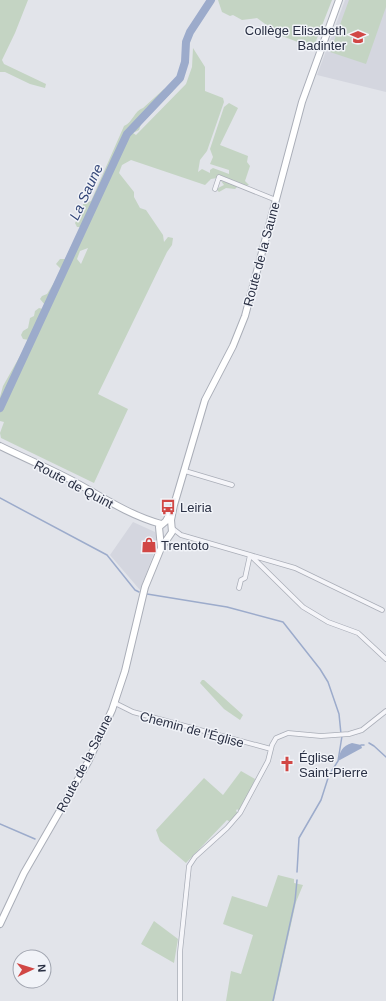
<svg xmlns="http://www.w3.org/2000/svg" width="386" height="1001" viewBox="0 0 386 1001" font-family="Helvetica,sans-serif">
<rect width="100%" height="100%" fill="#e2e4ea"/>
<path fill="#d4d6df" d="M345 0H386V92L317 75Z
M133 522 155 532 158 542 140 590 110 555Z"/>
<path fill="#c4d4c3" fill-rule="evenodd" d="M0 0H28L15 33 2 60 4 64 46 84 45 88 30 84 5 72H0Z
M218 0H332L314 46 311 47 274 33 272 29 257 18 242 20 233 15 230 16 222 12Z
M349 0H386V7L366 64 330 52Z
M193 48 205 67V91L223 98 224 102 207 151 200 160 198 172 202 169 210 173V170L213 168 229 174V170L210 164 213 157 210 149 224 107 229 103 238 108 220 145 248 156 247 162 250 166 245 181 249 185 243 187 238 186 235 189 226 188 219 192 216 189 224 185 221 181 226 182 223 177 211 179 205 185 131 160 122 165 119 173 134 192V197L140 208 146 210 163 235 164 242 168 237 173 238 172 245 167 252 98 394 128 409 94 483 1 438 0 433 4 422 0 421V428V397L3 386 29 340 23 339 21 335 23 331 28 328 30 318 34 316 35 311 39 308 43 309 45 305 40 299 42 296 47 294 62 270 56 264 60 259H65L81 227H77L75 223 83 209V204L91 201 124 126C133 122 134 111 143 108L164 89 172 86 173 91 141 124 139 130 133 133 136 135 186 84 192 67ZM88 248 81 264 77 259 80 251Z
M202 680H204L243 715 240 720 224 709 200 683Z
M241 771 255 779 247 800 239 811 237 809 236 811 238 813 230 822 227 820 186 863 160 841 156 830 204 778 223 795Z
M278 875 294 879V883L303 885 296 902 274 1001H226L231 971 241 974 253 935 223 924 232 896 267 907Z
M154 921 178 939 174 963 141 944Z"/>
<path fill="#9cabcb" d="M352 743 361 745 362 748 338 761C340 751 342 746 352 743Z"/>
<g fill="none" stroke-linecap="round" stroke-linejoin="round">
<path stroke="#9cabcb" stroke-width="1.5" d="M0 498 107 555 135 590 139 592
M147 594 227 607 283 622 320 669 328 682 339 714 341 734
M369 743 374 746 386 757
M361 745H364
M0 824 35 839
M297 872 299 838 321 800 329 775 338 761 342 736
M273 1001 295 901 297 880"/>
<path stroke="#9cabcb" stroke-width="8" d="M0 408 127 134 180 78 185 62 186 42 190 32 211 0"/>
<defs>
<path id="street" d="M215 189 219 177 276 200
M185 471 232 485
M172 528 181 535 250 555 303 607 328 622 358 633 386 659
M239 588 241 580 245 578 250 555 295 568 382 610
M115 703 133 712 271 749
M180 1001V952L189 866 195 857 227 828 240 813 268 761 272 745 276 738 288 733 321 736 349 734 362 730 386 711"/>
<path id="secondary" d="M0 446C24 458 49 468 73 481 102 497 129 515 161 524
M161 548 159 527 166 521 172 510
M0 924 24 873 88 762 112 710 125 671 145 587 161 548 172 532 171 520 174 505 205 400 233 346 245 316 302 102 339 0"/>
</defs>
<use href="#street" stroke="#aaaeb8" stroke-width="5.5"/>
<use href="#secondary" stroke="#aaaeb8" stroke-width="8"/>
<use href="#street" stroke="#f5f5f9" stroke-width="4"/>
<use href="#secondary" stroke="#fff" stroke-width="6"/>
</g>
<defs>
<symbol id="school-bare" viewBox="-9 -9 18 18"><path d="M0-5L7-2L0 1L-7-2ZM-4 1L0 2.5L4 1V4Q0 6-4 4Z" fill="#d14745" stroke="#f1f3f8" stroke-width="2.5" paint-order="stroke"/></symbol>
<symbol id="bus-bare" viewBox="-9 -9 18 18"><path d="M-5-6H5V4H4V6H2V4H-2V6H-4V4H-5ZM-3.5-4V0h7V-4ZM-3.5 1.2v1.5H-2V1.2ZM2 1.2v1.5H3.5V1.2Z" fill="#d14745" stroke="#f1f3f8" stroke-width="2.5" paint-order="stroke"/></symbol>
<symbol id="shop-bare" viewBox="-9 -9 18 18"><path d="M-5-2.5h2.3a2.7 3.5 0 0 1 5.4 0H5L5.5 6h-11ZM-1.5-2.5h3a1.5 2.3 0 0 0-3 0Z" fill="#d14745" stroke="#f1f3f8" stroke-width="2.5" paint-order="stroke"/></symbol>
<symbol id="church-bare" viewBox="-9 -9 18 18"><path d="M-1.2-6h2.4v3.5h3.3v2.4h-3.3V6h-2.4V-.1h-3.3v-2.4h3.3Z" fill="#d14745" stroke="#f1f3f8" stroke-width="2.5" paint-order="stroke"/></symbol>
</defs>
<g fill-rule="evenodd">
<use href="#school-bare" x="347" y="26" width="22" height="22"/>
<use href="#bus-bare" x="157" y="496" width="22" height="22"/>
<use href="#shop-bare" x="138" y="534" width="22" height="22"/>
<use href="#church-bare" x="276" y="753" width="22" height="22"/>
</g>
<g text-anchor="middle" stroke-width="3" stroke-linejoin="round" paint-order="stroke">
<g font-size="13" fill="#292f43" stroke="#f1f3f8" text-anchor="start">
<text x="346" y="35" text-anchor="end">Collège Elisabeth<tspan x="346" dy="15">Badinter</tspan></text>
<text x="180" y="512">Leiria</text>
<text x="161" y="550">Trentoto</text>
<text x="299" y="762">Église<tspan x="299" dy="15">Saint-Pierre</tspan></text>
</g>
<g font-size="13" fill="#292f43" stroke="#f1f3f8">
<text transform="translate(261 254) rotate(-75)" y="5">Route de la Saune</text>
<text transform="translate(74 484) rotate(28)" y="5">Route de Quint</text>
<text transform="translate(192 729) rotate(15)" y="5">Chemin de l'Église</text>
<text transform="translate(84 763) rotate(-63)" y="5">Route de la Saune</text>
</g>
<g font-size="14" font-style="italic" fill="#334678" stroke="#f1f3f8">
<text transform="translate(86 192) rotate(-65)" y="5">La Saune</text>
</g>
</g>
<g transform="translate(32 969) rotate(86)"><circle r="19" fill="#f1f3f8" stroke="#a1a5b0"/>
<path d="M0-3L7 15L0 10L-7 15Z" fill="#d14745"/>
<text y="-6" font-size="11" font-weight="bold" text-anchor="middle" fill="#292f43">N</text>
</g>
</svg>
